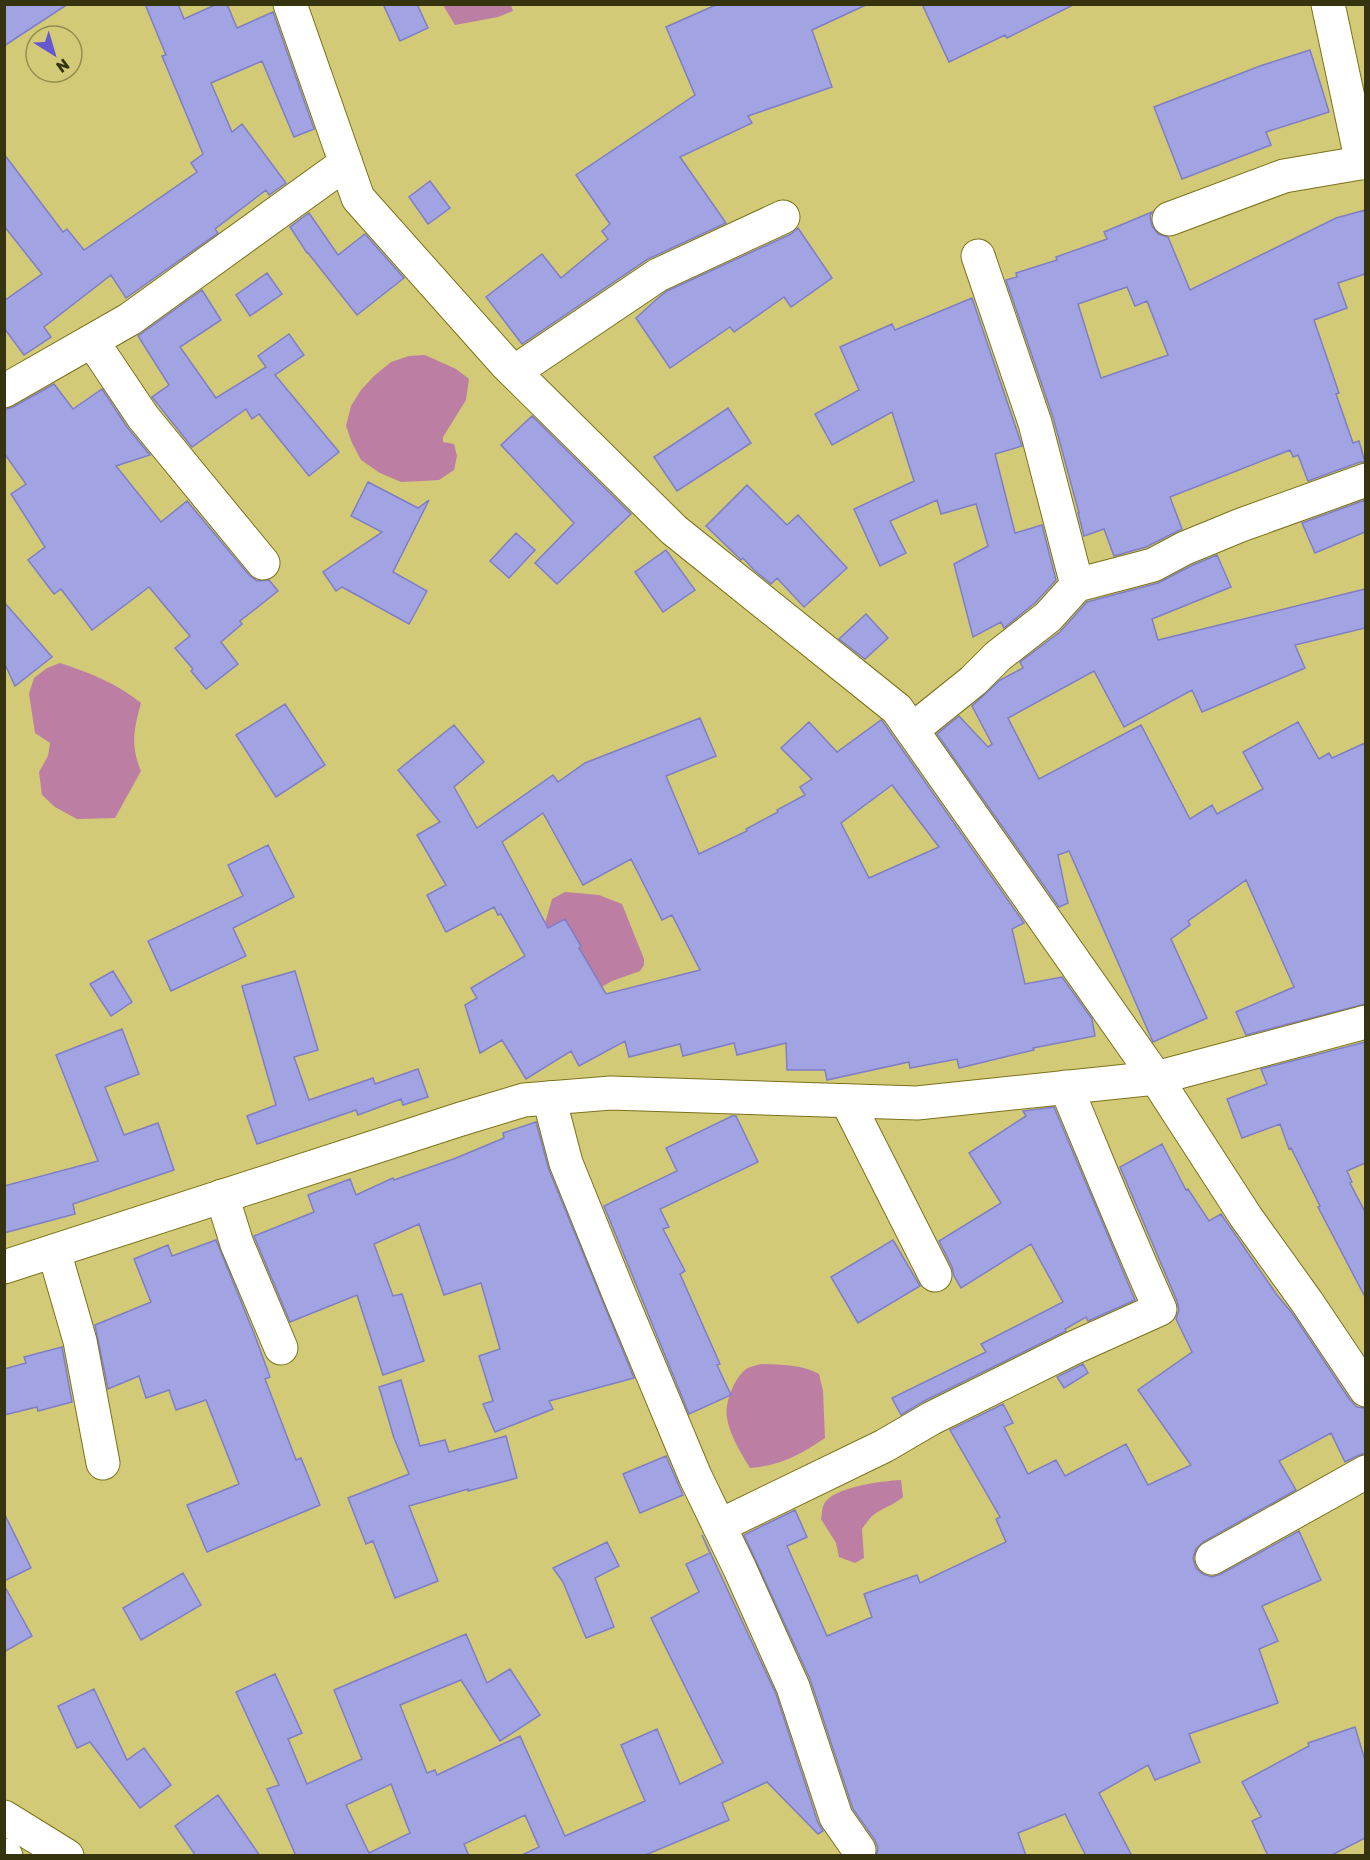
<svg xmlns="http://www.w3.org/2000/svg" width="1370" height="1860" viewBox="0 0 1370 1860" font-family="Rubik,sans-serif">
<rect width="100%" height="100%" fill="#d2ca77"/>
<path fill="#bc7ea3" d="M443 5H511L513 11 498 17 455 25Z
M425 355 456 369 469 379 466 400 443 437V442L454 444 457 456 454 470 439 480 422 481 401 482 380 473 361 460 352 443 346 426 351 406 361 390 374 376 391 362 409 356Z
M60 663C88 672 118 684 141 703 134 729 130 745 141 771L115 818 77 819 55 807 42 795 39 772 48 756 50 743 35 733 29 694 34 678 47 668Z
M565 892 599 895 622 904 644 959V965L640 971 612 981 593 992 585 994 545 923 552 899Z
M761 1364C782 1365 801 1364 819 1374L823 1391 825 1438C798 1456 782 1465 750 1468 741 1453 730 1436 727 1418 724 1404 735 1375 748 1368 752 1366 757 1365 761 1364Z
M901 1480 903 1497C894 1505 882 1508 872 1516 868 1520 865 1525 862 1529L864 1558 855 1563 839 1557 836 1543 821 1519C822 1514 822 1508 824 1504 833 1487 882 1481 901 1480Z"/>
<path fill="#a2a3e2" stroke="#7f7ec5" stroke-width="1.5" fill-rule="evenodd" d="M4 4H68L4 46Z
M145 4H178L184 19 217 4H227L237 28 273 12 314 129 294 137 262 61 211 83 232 132 242 124 286 183 269 195 266 190 215 229 218 233 126 298 111 275 44 327 51 337 24 355 4 328V301L42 274 4 226V154L63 232 67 229 84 250 197 172 191 163 203 154 162 56 166 55Z
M383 4H417L428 28 400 41Z
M718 4H868L812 30 832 87 748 116 752 123 680 157 726 223 648 259 522 344 486 297 542 254 561 278 608 239 602 231 610 224 576 175 695 95 666 27Z
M922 4H1075L1007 38 1005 35 949 62Z
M1310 50 1329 112 1266 132 1271 145 1182 179 1154 107 1260 66Z
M430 181 450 208 428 224 409 197Z
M1365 210V274L1338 283 1347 308 1314 320 1339 393 1336 394 1353 443 1359 441 1365 462H1360L1308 481 1298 455 1293 457 1290 450 1170 497 1182 529 1146 547 1114 556 1104 529 1084 536 1078 513H1079L1053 417 1006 280 1017 277 1016 273 1057 260 1056 257 1107 239 1104 232 1152 212 1150 216 1152 226 1158 234 1168 237 1190 290 1336 218ZM1127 287 1135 306 1147 301 1168 355 1101 378 1078 304Z
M309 213 338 255 365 234 404 278 357 315 308 253H307L290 227Z
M798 228 832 278 791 307 784 297 734 332 730 327 670 368 636 318 658 298 667 291 791 234Z
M267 273 282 294 250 316 236 295Z
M202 290 221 320 180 347 216 398 266 367 258 356 289 334 304 355 275 375 339 452 309 476 259 414 252 419 246 409 192 447 152 397 169 385 138 336Z
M972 298 1022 446 995 454 1015 533 1042 525 1056 580 1035 603 1004 628 1001 622 973 637 954 564 988 546 976 504 941 514 937 500 890 521 906 553 880 566 854 509 914 481 892 412 832 445 815 414 859 390 840 347 892 324 895 330Z
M54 384 73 409 102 389 127 427 150 455 116 466 161 522 187 501 249 575 257 581 269 580 278 591 240 621 242 624 221 642 238 664 206 689 191 671 193 669 175 648 190 636 149 587 92 630 61 589 54 594 28 560 45 547 11 494 26 484 4 453V410L13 407Z
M728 408 751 443 677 491 654 457Z
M532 416 631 514 557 584 535 563 574 523 501 445Z
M368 482 418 508 429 500 393 572 427 591 409 624 342 587 336 591 323 572 382 532 351 516Z
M747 485 787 525 798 515 847 568 804 607 777 578 771 584 754 570 743 558 741 560 737 556 706 526Z
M1365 500V532L1315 553 1302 523Z
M516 533 535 550 509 578 490 561Z
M666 550 695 590 663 612 635 572Z
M1217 555 1231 587 1152 619 1158 640 1365 589V628L1295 645 1305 668 1202 712 1192 690 1124 727 1094 671 1008 718 1039 779 1141 725 1190 819 1212 805 1217 814 1263 789 1243 752 1298 722 1319 759 1329 753 1332 758 1365 743V1004L1246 1035 1236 1012 1294 987 1246 880 1188 921 1190 925 1171 939 1207 1018 1153 1042 1069 851 1058 855 1068 903 1059 907 937 734 959 716 988 747 992 744 972 706 1000 680 1023 668 1020 662 1060 632 1087 602 1158 583 1193 565Z
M4 602 52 657 15 686 4 662Z
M866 614 888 638 865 659 839 639Z
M285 704 325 765 276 797 236 735Z
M700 718 716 756 666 776 699 854 747 831 746 829 778 812 777 810 805 795 800 787 812 779 781 748 809 722 837 752 881 720 883 722 1024 923 1012 929 1025 984 1062 977 1092 1019 1095 1036 1033 1048 1034 1050 959 1068 957 1059 910 1068 909 1062 827 1080 825 1070H787L786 1043 737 1055 734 1043 683 1056 680 1044 629 1057 625 1041 579 1066 571 1051 526 1079 502 1040 480 1053 465 1005 477 998 471 988 525 956 501 914 498 915 494 907 446 932 427 895 446 885 417 835 440 822 398 770 454 725 484 762 454 787 477 828 553 775 558 782 585 763ZM892 785 939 847 869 878 841 823ZM543 813 583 885 631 859 662 920 672 915 700 970 606 994 579 948 581 946 565 919 548 928 502 842Z
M268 845 294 897 233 928 246 956 171 991 148 941 243 896 228 865Z
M113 971 132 1002 111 1016 90 984Z
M295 971 318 1050 294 1057 309 1100 373 1078 375 1084 418 1069 428 1097 403 1105 401 1099 358 1115 356 1110 257 1144 247 1116 276 1105 242 986Z
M122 1029 139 1074 105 1087 124 1135 158 1123 174 1170 73 1204 75 1214 4 1233V1186L98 1161 56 1055Z
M1365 1042V1163L1347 1171 1352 1182 1350 1183 1365 1212V1297L1318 1207 1320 1206 1291 1148 1289 1149 1280 1124 1242 1138 1227 1099 1267 1084 1261 1069Z
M1054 1107 1135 1300 1088 1321 1086 1317 1065 1329 1066 1331 924 1401 901 1415 892 1398 986 1352 981 1344 1063 1302 1031 1244 961 1288 954 1276 952 1267 939 1241 1001 1203 969 1153 1026 1116 1023 1111Z
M732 1116H736L758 1162 660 1209 669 1227 663 1229 685 1271 680 1274 720 1364 717 1365 731 1395 689 1414 604 1206 677 1171 666 1148Z
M536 1122 549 1170 634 1378 549 1401 553 1409 495 1432 483 1404 493 1401 479 1356 500 1349 481 1283 444 1295 419 1224 374 1244 393 1296 402 1294 424 1361 383 1375 357 1295 290 1322 254 1236 314 1212 308 1195 350 1179 356 1195 393 1178 394 1180 456 1158 504 1138 503 1133Z
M1162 1144 1186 1190 1188 1189 1209 1221 1221 1214 1277 1295 1292 1313 1350 1400 1357 1407 1365 1408V1453L1357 1456 1345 1462 1331 1433 1279 1461 1296 1490 1203 1542 1196 1549 1193 1558 1196 1568 1203 1574 1212 1577 1221 1574 1299 1531 1321 1580 1262 1606 1278 1641 1259 1649 1278 1703 1189 1734 1200 1762 1155 1780 1148 1765 1099 1793 1132 1856H1086L1065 1814 1018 1833 1026 1856H876L878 1848 875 1840 853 1809 810 1679 744 1535 795 1510 807 1537 787 1546 827 1636 872 1617 864 1594 917 1575 920 1583 1006 1542 996 1519 1000 1517 950 1430 1003 1404 1013 1423 1004 1427 1028 1474 1056 1460 1065 1476 1126 1444 1148 1485 1191 1465 1138 1390 1192 1352 1176 1319 1179 1310 1177 1301 1120 1167Z
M216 1240 255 1336 270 1377 265 1379 296 1460 301 1458 320 1505 207 1552 187 1505 239 1484 206 1400 176 1410 169 1390 146 1398 139 1376 108 1389 95 1325 151 1302 134 1259 168 1245 172 1256Z
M893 1240 920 1286 858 1323 831 1277Z
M62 1347 72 1402 38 1411 37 1407 4 1415V1369L26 1363 24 1357Z
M1083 1364 1088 1373 1064 1388 1057 1377Z
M401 1380 420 1446 445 1440 449 1452 506 1436 517 1478 468 1491V1489L409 1506 438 1581 395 1598 373 1541 366 1544 348 1498 409 1474 394 1438 379 1387Z
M666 1456 683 1495 640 1513 623 1474Z
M4 1513 31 1568 4 1581Z
M702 1535 776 1694 818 1823 823 1831 818 1834 767 1782 722 1803 729 1820 643 1856H520L539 1847 525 1815 464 1844 469 1856H296L267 1789 279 1785 236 1692 275 1674 302 1733 288 1739 307 1784 362 1759 334 1690 466 1634 487 1683 510 1669 540 1715 500 1741 461 1680 400 1705 427 1773 435 1770 437 1775 520 1736 565 1836 645 1801 621 1745 657 1729 680 1784 723 1763 651 1618 699 1592 686 1564 710 1553ZM391 1784 410 1833 369 1853 346 1805Z
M607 1542 619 1566 595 1578 614 1627 586 1638 563 1582 553 1568Z
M183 1573 201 1605 141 1640 123 1608Z
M4 1585 32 1636 4 1652Z
M94 1689 127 1760 144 1748 171 1785 140 1808 90 1742 77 1748 58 1706Z
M1355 1727 1365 1760V1838L1330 1856H1268L1252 1821 1261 1817 1242 1782 1309 1746 1308 1743Z
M218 1795 260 1856H196L175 1826Z"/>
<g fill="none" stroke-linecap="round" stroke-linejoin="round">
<defs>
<path id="minor" d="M290 4 358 198 506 364 674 530 897 709 1156 1078 1246 1217 1307 1302 1366 1390
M1328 4 1362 163
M1169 219 1284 176 1366 162
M978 256 1035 423 1077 585
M92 341 143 417 263 563
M514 372 658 275 783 217
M4 391 130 319 346 163
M912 730 973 681 998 656 1048 617 1077 585 1153 565 1185 548 1241 525 1366 480
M549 1098 566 1163 619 1294 695 1476 740 1569 793 1687 836 1817 859 1850
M847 1101 935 1275
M222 1196 237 1244 281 1348
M54 1251 80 1341 103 1463
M719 1526 884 1446 932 1418 1071 1349 1160 1309C1127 1236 1097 1161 1066 1087
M1212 1558 1366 1472"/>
<path id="major" d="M4 1267 461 1119 524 1100 611 1093 917 1103 1156 1078 1366 1022
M4 1817 67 1856
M4 1855 6 1856"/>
</defs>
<use href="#minor" stroke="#7b7219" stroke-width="35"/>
<use href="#major" stroke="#7b7219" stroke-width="35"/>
<use href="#minor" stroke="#fff" stroke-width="33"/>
<use href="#major" stroke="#fff" stroke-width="33"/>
</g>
<rect width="1370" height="1860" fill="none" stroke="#36330f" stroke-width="12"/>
<g transform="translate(54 54) rotate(143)"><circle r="28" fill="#d2ca77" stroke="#948e4d" stroke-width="1.5"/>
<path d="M0-4.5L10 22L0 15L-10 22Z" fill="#6558d1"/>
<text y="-9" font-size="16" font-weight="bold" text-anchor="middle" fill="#36330f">N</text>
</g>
</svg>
